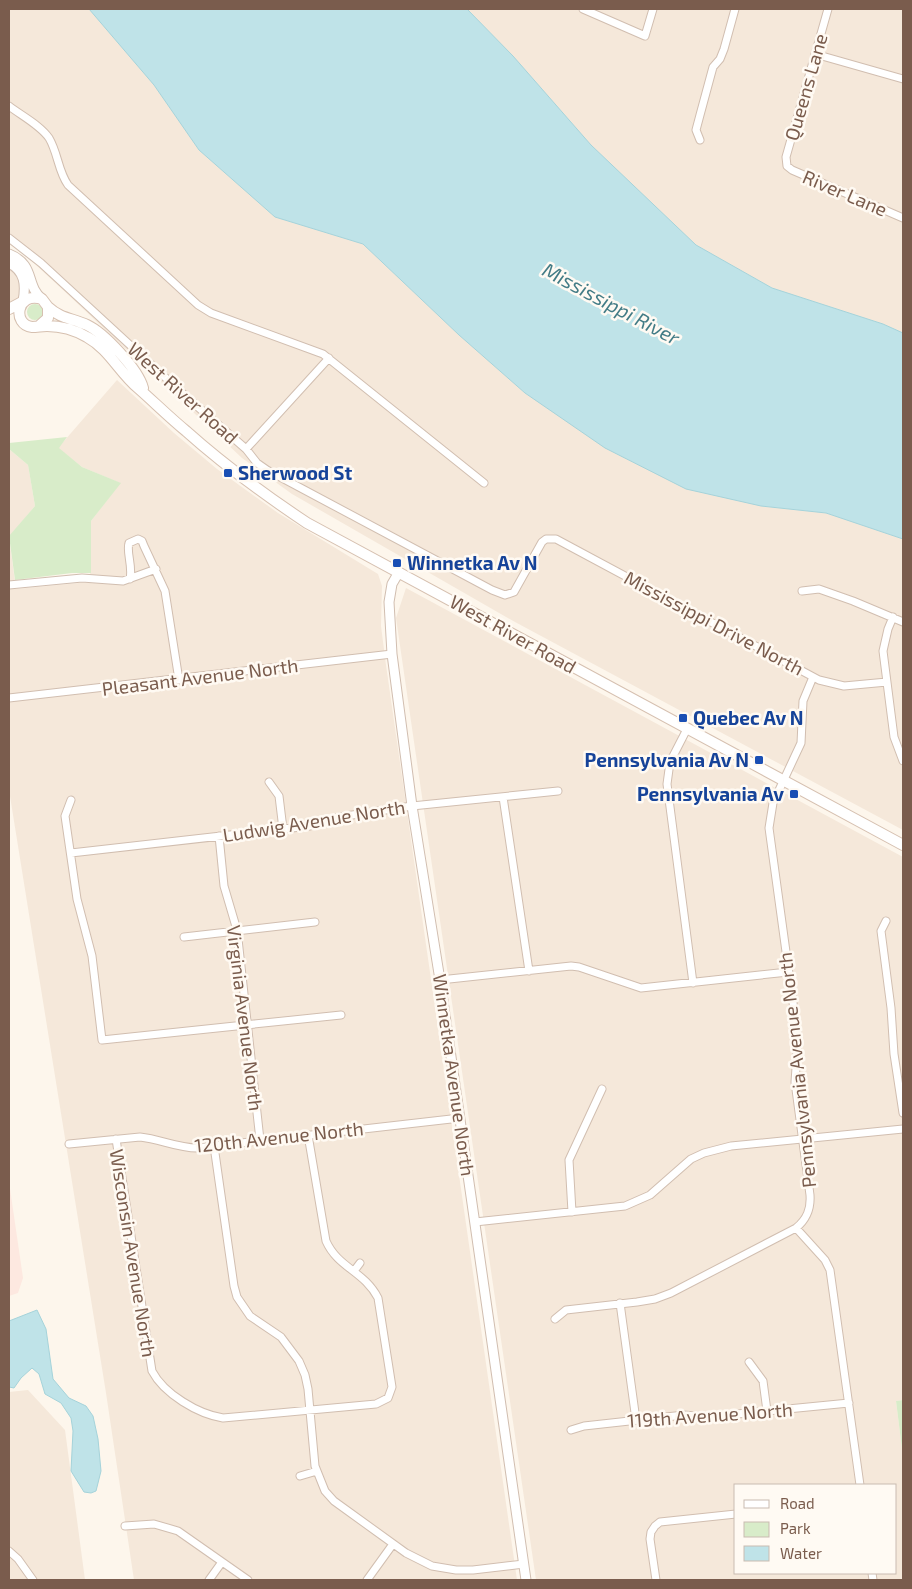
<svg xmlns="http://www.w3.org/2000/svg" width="912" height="1589" viewBox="0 0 912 1589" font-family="'Exo 2',sans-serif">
<rect width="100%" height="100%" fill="#fdf6ec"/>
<path fill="#f5e8da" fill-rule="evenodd" d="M9 9H89L154 85 199 150 275 217 363 244 459 335 525 393 761 506 826 513 903 539V830L515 622 292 494 242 458 62 289 24 254 9 244Z
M467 9H903V333L883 324 772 288 696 245 591 145 513 56Z
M9 265 19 274 22 298 9 308Z
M117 380 174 433 217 469 278 513 378 574 382 586 381 626 386 665 517 1580H134L106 1393 9 790V449L28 465 35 506 9 537 16 589 79 583H90L91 521 120 483 82 467 58 448Z
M406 588 903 857V1400L896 1401 903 1457V1580H536L396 618ZM736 1485H896V1573H736Z
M28 1390 65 1430 85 1580H9V1392Z"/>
<path fill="#fde8e0" d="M9 1182 23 1278 18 1293 9 1296Z"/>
<path fill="#d8ecc9" d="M27 312a8 8 0 1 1 16 0a8 8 0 1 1-16 0Z
M67 437 59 448 82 467 121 483 91 521V573H72L15 580 9 536 35 506 28 465 9 449V443Z
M903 1400V1457L896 1401Z"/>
<path fill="#bfe3e8" stroke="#a5d3da" d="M89 9H467L513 56 591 145 696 245 772 288 883 324 903 333V539L826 513 761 506 686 489 605 448 525 393 459 335 363 244 275 217 199 150 154 85Z
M37 1310 46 1329 53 1379 69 1398 86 1406 93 1416 98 1439 101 1471 96 1491 91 1493 84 1492 71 1471 73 1431 71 1418 61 1403 45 1394 39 1374 32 1368 21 1378 14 1388 9 1387V1321Z"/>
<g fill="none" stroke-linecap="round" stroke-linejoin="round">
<defs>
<path id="minor" d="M583 9 645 36 653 9
M828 9 786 157 787 166 792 170 903 218
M815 54 903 79
M9 106C22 116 40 125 49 138 58 153 58 171 68 185L198 305 211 313 323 354 484 483
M700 140 696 130 700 115 713 67 720 59 724 49 735 9
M9 238 41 263 181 392 246 449 257 463 267 470 492 590 505 595 514 592 542 542 546 539H556L819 680 844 686 887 682
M246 449 329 358
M130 579C133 566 126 552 129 543L138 539 142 541 144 546 165 591 179 680
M9 585 82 578 123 581 156 569
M802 591 819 589 853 601 903 622
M893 617 888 629 883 651 894 737 903 761
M9 698 392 654
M687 729 670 762 667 784 693 983
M269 782 279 796 283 829
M503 797 529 971
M71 800 65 816 77 899 92 956 102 1040 341 1015
M219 836 224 886 237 930 260 1140
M71 853 310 826 339 817 412 806 558 791
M886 921 881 931 891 1008 894 1054 903 1113
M184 937 315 922
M440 980 571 966 579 967 641 988 788 972
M116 1139 152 1371C164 1394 198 1414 223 1418L376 1404 388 1398 392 1387 378 1298C364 1271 338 1268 326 1241L308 1135
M69 1144 140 1137C160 1139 177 1148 197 1148L460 1118
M214 1146 234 1286 237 1297 250 1316 281 1337 299 1361 305 1375 308 1389 315 1466 325 1491 334 1501 406 1553 432 1566 456 1570H473L524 1564
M572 1212 569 1160 602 1089
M475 1222 625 1206 650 1195 691 1159 704 1153 731 1146 903 1129
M796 1228 825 1260 830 1270 860 1485
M354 1271 360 1263
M620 1303 636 1420
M555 1319 566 1310 637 1302 655 1299 671 1293 796 1228C807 1219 811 1209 810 1195L795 1082 798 1039 769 828 773 803 801 743 803 701 813 677
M749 1362 763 1381 767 1411
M571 1430 584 1426 684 1415 707 1417 849 1403
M300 1476 317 1471
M125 1526 154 1524 178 1531 248 1580
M9 1551 18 1559 33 1580
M872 1573 873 1580
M209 1580 222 1562
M367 1580 393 1544
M656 1580 650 1539 651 1532 655 1526 660 1522 736 1514"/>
<path id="tertiary" d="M9 254C36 265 25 285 42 299
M9 263C25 271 26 285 23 301
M399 572 392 584 389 602 392 654 412 806 440 980 526 1580"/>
<path id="secondary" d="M48 307C61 319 72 318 87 325 104 333 138 369 143 388
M9 309 22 302
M39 326 48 318V307L42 299C16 291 12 325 32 327 37 327 42 326 47 326 61 326 75 330 87 337 109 349 119 372 138 388 154 402 169 417 186 431 224 465 265 495 307 523L903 845"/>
</defs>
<use href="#minor" stroke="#d1beb0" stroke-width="9"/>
<use href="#tertiary" stroke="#d1beb0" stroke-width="11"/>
<use href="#secondary" stroke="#d6c0b0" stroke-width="12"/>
<use href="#minor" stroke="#fff" stroke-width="7"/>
<use href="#tertiary" stroke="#fff" stroke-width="9"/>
<use href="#secondary" stroke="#fff" stroke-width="10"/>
</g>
<g fill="#1a4fb4" stroke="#fffaf3" stroke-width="2">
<rect x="223" y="468" width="10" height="10" rx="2.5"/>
<rect x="392" y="558" width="10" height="10" rx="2.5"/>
<rect x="678" y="713" width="10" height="10" rx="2.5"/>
<rect x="754" y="755" width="10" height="10" rx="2.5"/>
<rect x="789" y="789" width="10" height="10" rx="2.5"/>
</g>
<g text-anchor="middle" stroke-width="5" stroke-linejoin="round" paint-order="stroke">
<g font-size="19" fill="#7a5c4d" stroke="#fffaf3">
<text transform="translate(806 87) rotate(-74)" y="7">Queens Lane</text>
<text transform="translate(845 193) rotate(23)" y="7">River Lane</text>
<text transform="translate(183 393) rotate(42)" y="7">West River Road</text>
<text transform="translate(714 623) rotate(28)" y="7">Mississippi Drive North</text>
<text transform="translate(513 634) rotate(29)" y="7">West River Road</text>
<text transform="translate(200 677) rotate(-7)" y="7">Pleasant Avenue North</text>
<text transform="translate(314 821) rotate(-9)" y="7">Ludwig Avenue North</text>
<text transform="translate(245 1018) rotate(83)" y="7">Virginia Avenue North</text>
<text transform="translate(797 1070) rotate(-96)" y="7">Pennsylvania Avenue North</text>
<text transform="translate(454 1075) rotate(82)" y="7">Winnetka Avenue North</text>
<text transform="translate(279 1137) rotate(-6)" y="7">120th Avenue North</text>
<text transform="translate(133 1253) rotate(81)" y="7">Wisconsin Avenue North</text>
<text transform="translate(710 1415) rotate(-4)" y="7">119th Avenue North</text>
</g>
<g font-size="19" font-weight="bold" fill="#164399" stroke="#fffaf3" text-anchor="start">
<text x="238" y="480">Sherwood St</text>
<text x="407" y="570">Winnetka Av N</text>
<text x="693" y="725">Quebec Av N</text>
<text x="749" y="767" text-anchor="end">Pennsylvania Av N</text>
<text x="784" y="801" text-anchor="end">Pennsylvania Av</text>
</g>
<g font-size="20" font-style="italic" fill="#437c86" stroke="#fffaf3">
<text transform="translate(611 304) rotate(28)" y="7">Mississippi River</text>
</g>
</g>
<rect width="912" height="1589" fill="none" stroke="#7a5c4d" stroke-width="20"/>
<rect x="734" y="1484" width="162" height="90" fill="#fffaf3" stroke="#cabbb1"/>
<rect x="744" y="1500" width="25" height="8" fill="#ffffff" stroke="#cabbb1"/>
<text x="780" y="1509" font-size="15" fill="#7a5c4d">Road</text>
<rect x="744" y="1522" width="25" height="15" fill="#d8ecc9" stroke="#cabbb1"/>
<text x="780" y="1534" font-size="15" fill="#7a5c4d">Park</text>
<rect x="744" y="1546" width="25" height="15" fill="#bfe3e8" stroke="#cabbb1"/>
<text x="780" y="1559" font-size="15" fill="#7a5c4d">Water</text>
</svg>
